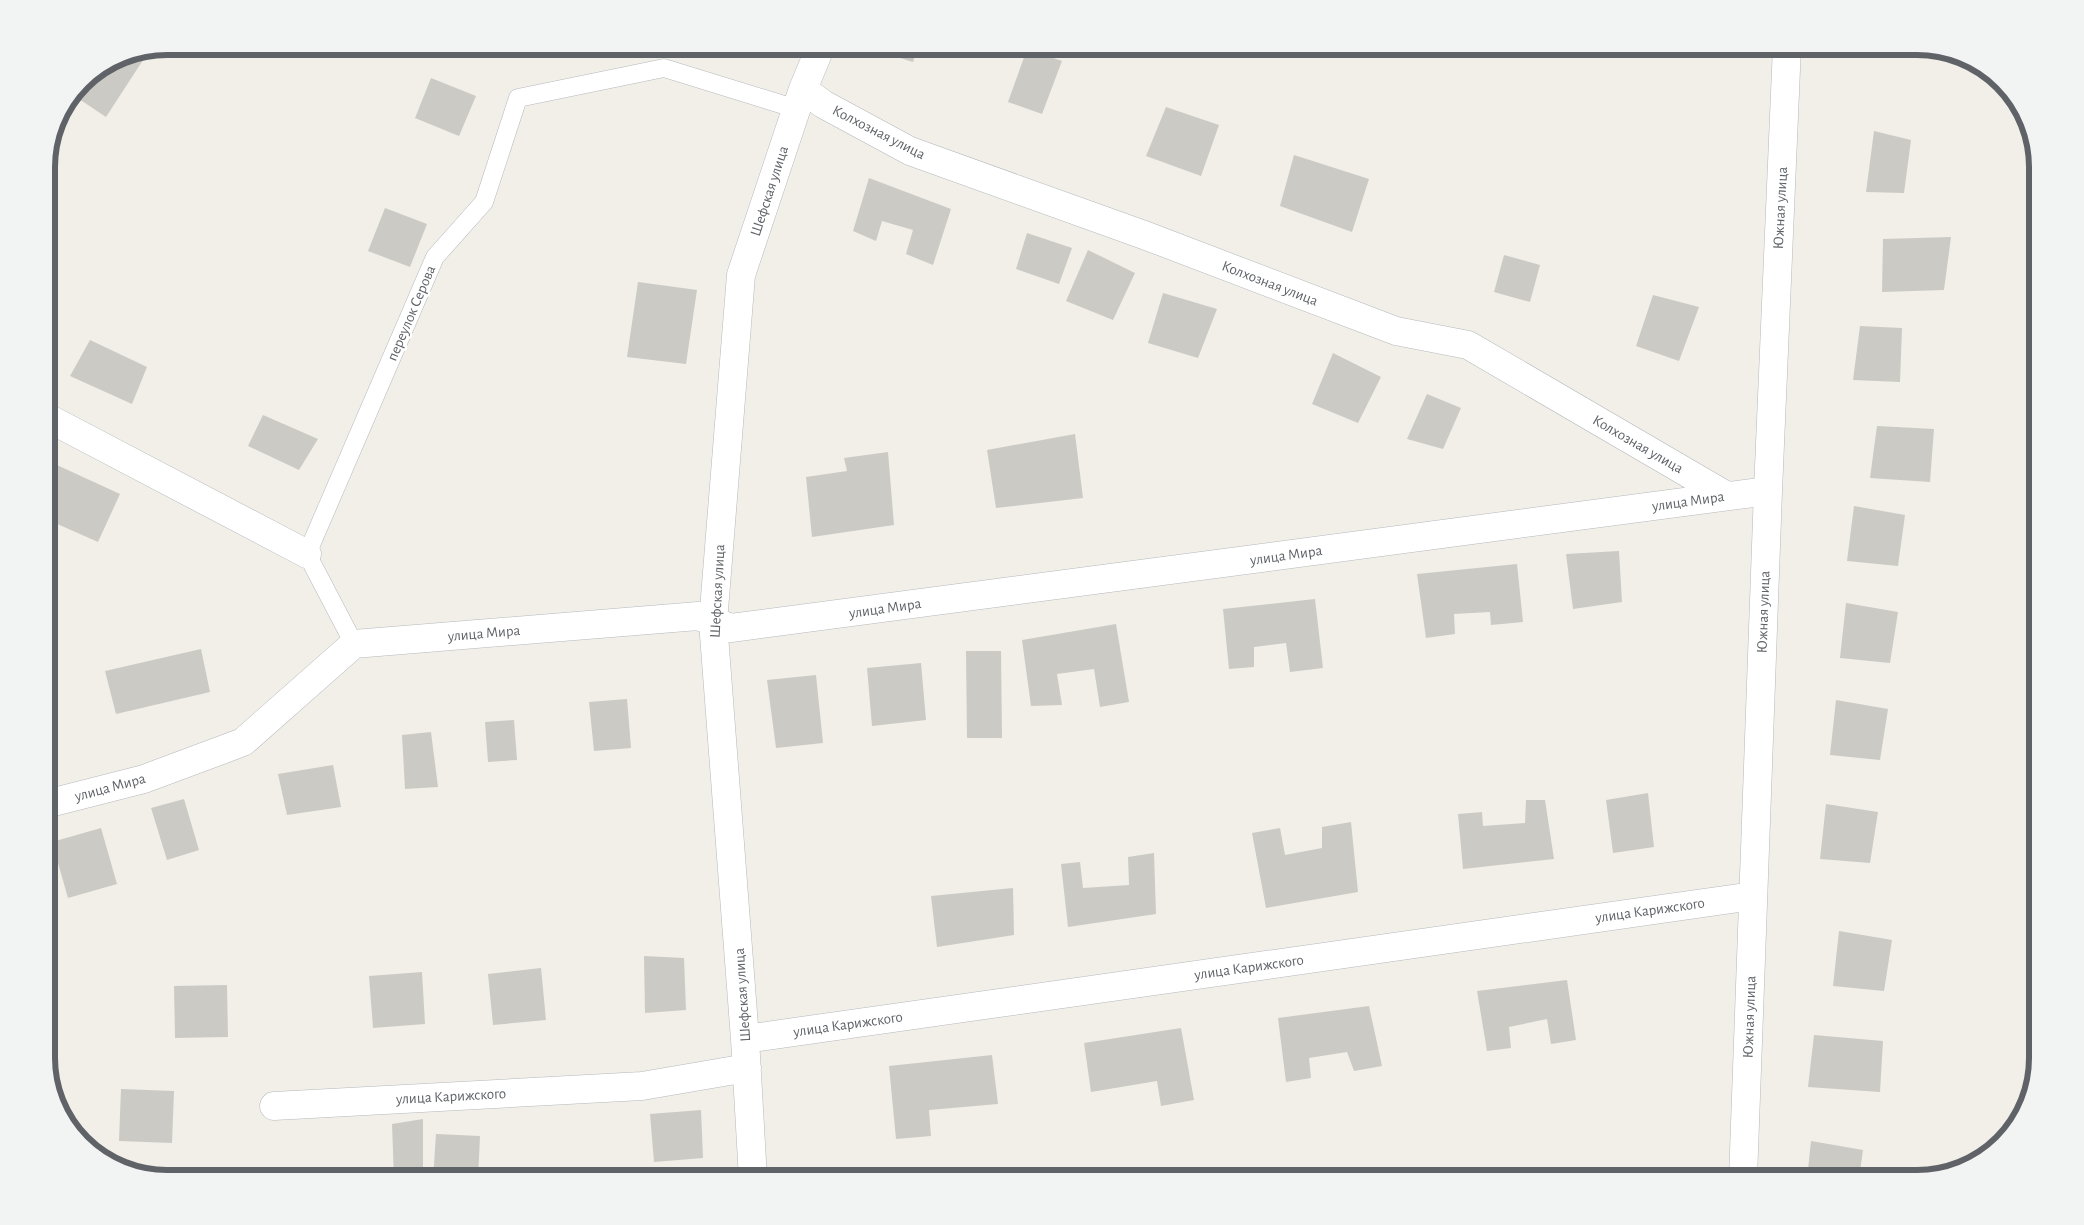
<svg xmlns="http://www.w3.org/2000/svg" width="2084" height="1225" viewBox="0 0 2084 1225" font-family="'Alegreya Sans',sans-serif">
<rect width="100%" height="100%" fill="#f1efe8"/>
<path fill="#cccac5" d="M862 46H918L913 62Z
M1027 49 1062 61 1042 114 1008 102Z
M137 52 145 57 106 117 73 95 82 81 121 55Z
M431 78 476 96 459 136 415 118Z
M1166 107 1219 125 1201 176 1146 156Z
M1874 131 1911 140 1904 193 1866 192Z
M1294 155 1369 179 1352 232 1280 206Z
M869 178 951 209 933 265 906 254 913 230 882 221 876 241 853 231Z
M385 208 427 224 410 267 368 251Z
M1027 233 1072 248 1059 284 1016 269Z
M1951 237 1944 290 1882 292 1883 239Z
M1088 250 1135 273 1113 320 1066 301Z
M1504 255 1540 265 1530 302 1494 292Z
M638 282 697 290 686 364 627 357Z
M1163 293 1217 309 1198 358 1148 343Z
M1653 295 1699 307 1679 361 1636 346Z
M46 316 52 318 46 331Z
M1860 326 1902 328 1900 382 1853 380Z
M90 340 147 367 132 404 70 376Z
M1333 353 1381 377 1358 423 1312 404Z
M1427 394 1461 408 1443 449 1407 439Z
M263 415 318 439 299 470 248 446Z
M1877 426 1934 429 1930 482 1870 478Z
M1075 434 1083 498 996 508 987 450Z
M888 452 894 525 812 537 806 477 847 471 844 458Z
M46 460 120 494 98 542 46 519Z
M1854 506 1905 515 1898 566 1847 561Z
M1619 551 1622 602 1573 609 1566 554Z
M1517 564 1523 622 1491 625 1490 612 1454 614 1455 634 1426 638 1417 574Z
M1315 599 1323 668 1290 672 1286 643 1254 647V667L1229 669 1223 609Z
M1846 603 1898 612 1890 663 1840 658Z
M1116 624 1129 702 1100 707 1094 669 1057 674 1062 705 1031 706 1022 640Z
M201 649 210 692 116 714 105 671Z
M966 651H1001L1002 738H967Z
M921 663 926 720 872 726 867 668Z
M816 675 823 743 776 748 767 680Z
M627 699 631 748 594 751 589 702Z
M1836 700 1888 709 1880 760 1830 755Z
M514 720 517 760 488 762 485 722Z
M431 732 438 787 405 789 402 735Z
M333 765 341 807 287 815 278 774Z
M1648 793 1654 847 1613 853 1606 800Z
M184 799 199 850 167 860 151 808Z
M1526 800H1545L1554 859 1463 869 1458 814 1482 812 1483 826 1525 823Z
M1826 804 1878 812 1870 863 1820 859Z
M1351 822 1358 892 1266 908 1252 833 1280 828 1285 855 1322 848V827Z
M101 828 117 884 68 898 52 842Z
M1154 853 1156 914 1068 927 1061 864 1080 862 1083 888 1129 885 1128 857Z
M1013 888 1014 935 937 947 931 896Z
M1839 931 1892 940 1884 991 1833 986Z
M644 956 684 958 686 1010 645 1013Z
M541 968 546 1020 493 1025 488 974Z
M422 972 425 1024 373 1028 369 976Z
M1567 980 1576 1040 1551 1044 1547 1019 1509 1027 1511 1048 1487 1051 1477 991Z
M227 985 228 1037 175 1038 174 986Z
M1369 1006 1382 1066 1354 1071 1347 1052 1309 1058 1311 1078 1286 1082 1278 1018Z
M1181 1028 1194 1100 1161 1106 1157 1081 1091 1092 1084 1043Z
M1814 1035 1883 1041 1880 1092 1808 1087Z
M992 1055 998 1104 929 1110 931 1136 896 1139 889 1066Z
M121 1089 174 1091 172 1143 119 1141Z
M701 1110 703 1158 654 1162 650 1114Z
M423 1119V1178L394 1179 392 1124Z
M436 1134 480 1136 478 1179H433Z
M1811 1141 1863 1150 1859 1179H1807Z"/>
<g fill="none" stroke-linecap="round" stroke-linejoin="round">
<defs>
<path id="lane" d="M354 644 307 554 435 257 484 202 518 98 664 68 797 109"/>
<path id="street" d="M803 89 823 104 910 151 1144 235 1396 331 1468 345 1727 496
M46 417 307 554
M46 804 144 779 243 742 354 644 698 616 731 628 1768 491
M745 1039 1753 896
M274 1106 642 1086 747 1068
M753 1179 745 1039 713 622 741 275 803 89 821 46
M1743 1179 1768 491 1787 46"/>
</defs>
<use href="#lane" stroke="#b5b8bc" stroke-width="19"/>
<use href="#street" stroke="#b5b8bc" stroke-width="29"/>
<use href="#lane" stroke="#fff" stroke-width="18"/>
<use href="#street" stroke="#fff" stroke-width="28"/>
</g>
<g text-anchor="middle" stroke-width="5" stroke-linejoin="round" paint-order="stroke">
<g font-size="15" fill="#5f6368" stroke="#fff">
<text transform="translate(879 132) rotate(27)" y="5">Колхозная улица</text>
<text transform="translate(769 191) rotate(-72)" y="5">Шефская улица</text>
<text transform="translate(1780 208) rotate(-87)" y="5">Южная улица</text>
<text transform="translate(1270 283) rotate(21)" y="5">Колхозная улица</text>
<text transform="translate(411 313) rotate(-67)" y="5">переулок Серова</text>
<text transform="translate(1638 444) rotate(30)" y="5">Колхозная улица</text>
<text transform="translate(1688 501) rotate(-8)" y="5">улица Мира</text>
<text transform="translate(1286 555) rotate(-8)" y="5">улица Мира</text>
<text transform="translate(717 591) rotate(-87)" y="5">Шефская улица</text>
<text transform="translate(885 608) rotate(-8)" y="5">улица Мира</text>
<text transform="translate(1763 612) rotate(-88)" y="5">Южная улица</text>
<text transform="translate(484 633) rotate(-5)" y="5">улица Мира</text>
<text transform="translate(110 787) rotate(-15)" y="5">улица Мира</text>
<text transform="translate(1650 910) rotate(-8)" y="5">улица Карижского</text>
<text transform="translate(1249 967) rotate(-8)" y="5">улица Карижского</text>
<text transform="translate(742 995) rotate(-94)" y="5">Шефская улица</text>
<text transform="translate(1749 1017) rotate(-88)" y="5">Южная улица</text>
<text transform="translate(848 1024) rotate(-8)" y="5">улица Карижского</text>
<text transform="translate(451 1096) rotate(-3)" y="5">улица Карижского</text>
</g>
</g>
<path d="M0 0H2084V1225H0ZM167 55H1917A112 112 0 0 1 2029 167V1058A112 112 0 0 1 1917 1170H167A112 112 0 0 1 55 1058V167A112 112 0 0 1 167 55Z" fill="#f2f3f3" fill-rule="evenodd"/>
<path fill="none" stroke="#5f6368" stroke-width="6" d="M167 55H1917A112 112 0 0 1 2029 167V1058A112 112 0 0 1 1917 1170H167A112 112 0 0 1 55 1058V167A112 112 0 0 1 167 55Z"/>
</svg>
